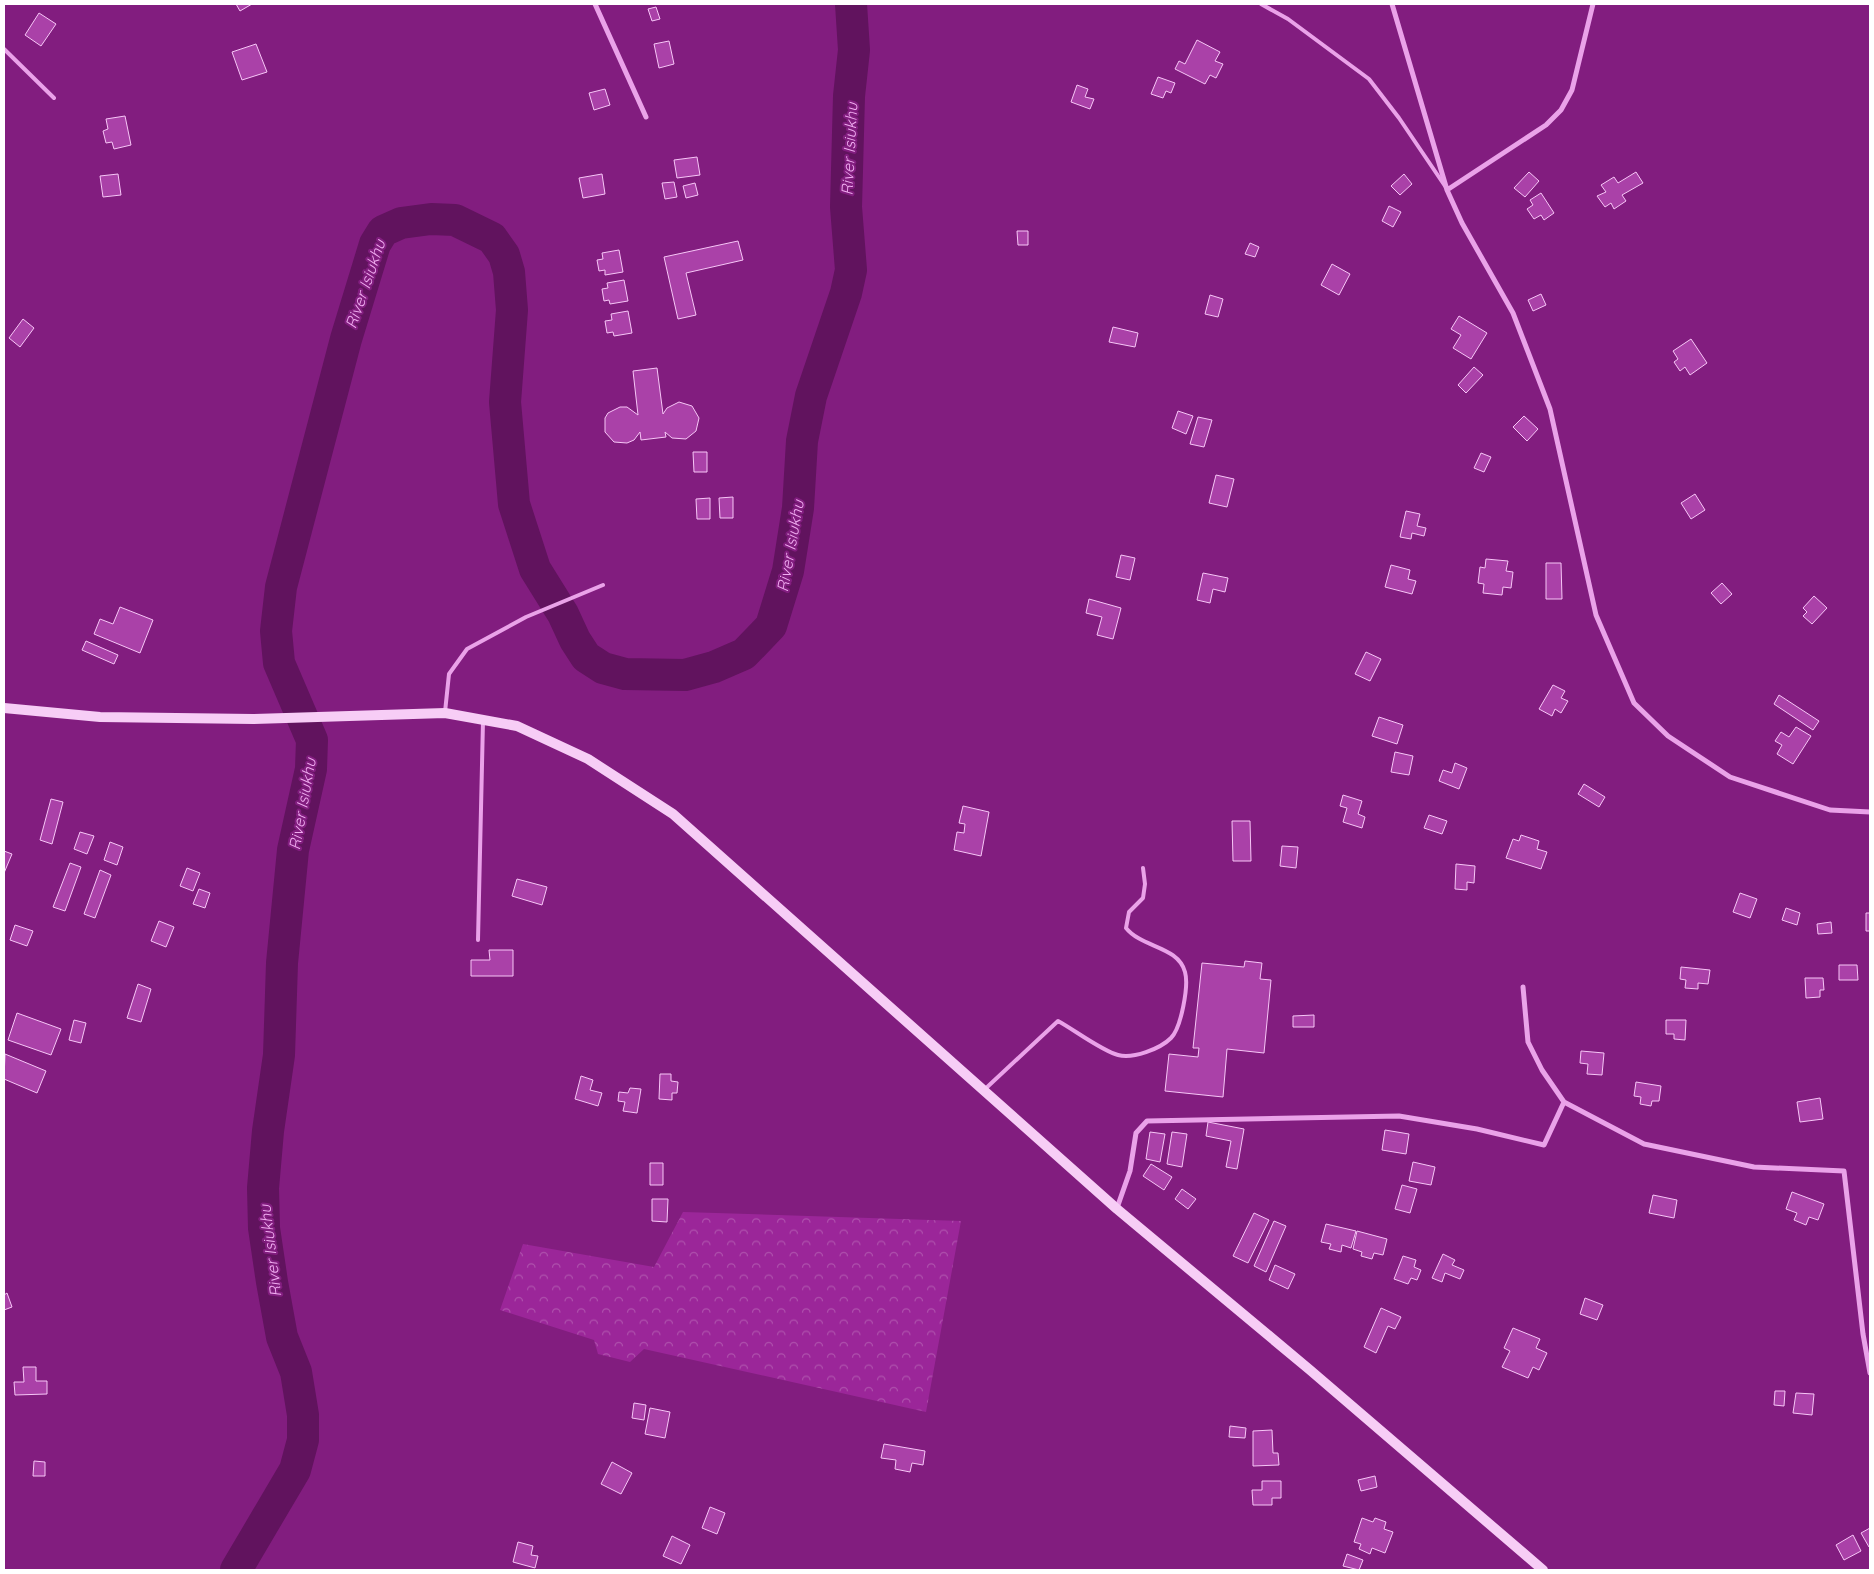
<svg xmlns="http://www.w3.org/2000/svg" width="1874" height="1574" viewBox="0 0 1874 1574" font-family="Quicksand,sans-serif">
<defs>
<pattern id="forest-crowns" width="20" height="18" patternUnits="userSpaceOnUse" patternTransform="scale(1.25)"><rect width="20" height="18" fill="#9b2699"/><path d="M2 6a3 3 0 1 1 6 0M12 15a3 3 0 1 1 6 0" fill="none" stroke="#af51ad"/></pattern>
</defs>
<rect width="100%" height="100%" fill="#821d7f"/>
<path fill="url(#forest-crowns)" d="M683 1212 961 1221 926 1412 644 1349 630 1362 598 1354 594 1340 500 1310 523 1244 654 1267Z"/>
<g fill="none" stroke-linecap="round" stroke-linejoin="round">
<path stroke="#61135e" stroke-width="32" d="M236 1570 295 1470 303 1440V1415L296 1372 282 1337 272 1282 264 1228 263 1188 268 1131 279 1055 282 963 293 850 311 769 312 740 279 663 276 631 281 587 346 339 375 244 383 231 401 223 431 219 455 220 492 238 504 255 509 272 512 310 505 402 514 504 535 569 563 614 575 640 586 657 603 668 625 674 685 675 714 667 744 654 771 626 788 571 798 508 802 441 811 396 846 293 851 270 846 207 849 96 854 50 851 4"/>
</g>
<path fill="#aa41a8" stroke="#f7c6f7" d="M236 4H252L240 11Z
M656 7 660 19 652 21 648 9Z
M39 13 56 24 41 46 25 35Z
M1197 40 1220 52 1215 61 1223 64 1216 78 1210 75 1205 84 1175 69 1179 61 1185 64Z
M669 41 674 64 659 68 654 44Z
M256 44 267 72 242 80 232 52Z
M1158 77 1175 83 1171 93 1166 91 1163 98 1151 94Z
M1077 85 1088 89 1085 97 1094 99 1090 109 1071 102Z
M605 89 610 105 594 110 589 93Z
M125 116 131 145 114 149 112 142 106 143 103 131 108 129 106 119Z
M697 157 700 175 677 178 674 160Z
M1529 172 1539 181 1525 197 1514 188Z
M1636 172 1643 183 1622 195 1626 201 1614 209 1611 203 1605 207 1597 196 1606 192 1601 185 1614 177 1618 183Z
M118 174 121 195 103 197 100 176Z
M602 174 605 194 583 198 579 178Z
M1404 174 1412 184 1400 195 1391 186Z
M674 182 677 197 665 199 662 183Z
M695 183 698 195 686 198 683 186Z
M1541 193 1554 213 1544 220 1541 215 1534 219 1527 209 1533 205 1530 200Z
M1389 206 1401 212 1393 227 1382 221Z
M1017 231H1028V245H1018Z
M738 241 743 260 686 273 696 315 678 319 664 257Z
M1250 243 1259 247 1255 257 1245 254Z
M619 250 623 272 605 275V270L599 271 597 260 603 259 602 253Z
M1332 264 1350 274 1339 295 1321 285Z
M624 280 628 301 610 304 609 300 604 301 602 289 608 288 607 283Z
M1541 294 1546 305 1533 311 1528 300Z
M1210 295 1223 299 1218 317 1205 314Z
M628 311 632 333 614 336 613 332 607 333 605 321 612 320 611 314Z
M1459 316 1487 333 1471 359 1453 348 1461 335 1451 329Z
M23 319 34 328 20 347 9 338Z
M1113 327 1138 333 1135 347 1109 342Z
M1691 339 1707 363 1690 375 1685 367 1680 371 1674 362 1678 359 1673 351Z
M1474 367 1483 375 1466 393 1458 385Z
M657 368 663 414 667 408 679 402 692 406 699 418 696 431 686 439 672 438 665 432 666 437 641 440 640 432 634 440 627 443 614 442 605 432V418L608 413 620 407H627L638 415 633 371Z
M1178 411 1193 416 1186 434 1172 428Z
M1524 416 1538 429 1527 441 1513 427Z
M1198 417 1212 420 1204 447 1190 444Z
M693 452H707V472H694Z
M1481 453 1491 457 1484 472 1474 468Z
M1216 475 1234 479 1227 507 1209 503Z
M1695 494 1705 510 1691 519 1681 503Z
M733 497V518H720L719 498Z
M710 498V519H697L696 499Z
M1406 511 1420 514 1417 526 1426 528 1424 536 1412 533 1411 539 1400 537Z
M1121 555 1135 558 1130 580 1116 577Z
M1486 559 1508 561 1506 571 1513 572 1511 588 1503 587 1502 595 1483 593 1484 584 1478 583 1480 567 1485 568Z
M1546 563H1561L1562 599H1546Z
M1391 565 1410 570 1408 579 1416 581 1412 594 1385 587Z
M1203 573 1228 578 1225 592 1213 589 1210 603 1197 600Z
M1722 583 1732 594 1721 604 1711 593Z
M1814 596 1827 608 1812 624 1803 616 1807 612 1803 608Z
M1089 599 1121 608 1113 639 1097 635 1102 617 1086 613Z
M120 607 153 620 140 653 94 634 100 619 113 624Z
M86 641 118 655 114 664 82 650Z
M1366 652 1381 659 1370 681 1355 674Z
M1553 685 1565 691 1561 698 1568 701 1561 713 1555 709 1552 716 1539 709Z
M1779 695 1819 721 1813 730 1774 704Z
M1379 717 1403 725 1397 744 1372 736Z
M1796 727 1811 736 1793 764 1777 754 1782 745 1775 741 1781 732 1789 737Z
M1395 752 1413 756 1409 775 1391 772Z
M1455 763 1467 768 1459 789 1439 781 1443 770 1452 773Z
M1584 784 1605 797 1599 807 1578 794Z
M1343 795 1362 801 1358 814 1365 817 1362 828 1343 822 1347 808 1340 806Z
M51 799 63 802 52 844 40 840Z
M963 806 989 812 981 856 954 850 957 832 964 833 965 824 959 823Z
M1429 815 1447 821 1442 834 1424 828Z
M1232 821H1250L1251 861H1233Z
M80 832 94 836 87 854 74 849Z
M1521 835 1539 841 1537 849 1547 852 1541 869 1506 858 1513 839 1519 841Z
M110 842 123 847 117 865 104 860Z
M1282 846 1298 847 1296 868 1280 866Z
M4 851 12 854 4 873Z
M70 863 81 867 65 911 53 907Z
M1456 864 1475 866 1474 883 1467 882V890L1455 889Z
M187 868 200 873 193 891 180 886Z
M100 870 111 875 95 918 84 914Z
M517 879 547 887 542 905 512 896Z
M199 889 210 893 205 908 193 904Z
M1740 893 1757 899 1750 918 1733 912Z
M1786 908 1800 913 1797 925 1782 920Z
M1866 913H1870V931H1866Z
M159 921 174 927 166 947 151 941Z
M1831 922 1832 933 1818 934 1817 924Z
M15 925 33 931 27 946 10 940Z
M489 950H513V976H471V960H490Z
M1245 961 1262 963 1260 979 1271 980 1264 1053 1227 1049 1223 1097 1165 1091 1169 1054 1198 1057 1199 1048H1193L1202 963 1244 967Z
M1839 965H1857L1858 980H1839Z
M1681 967 1710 970 1708 984 1698 983V989L1685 988 1686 980 1680 979Z
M1805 978H1823L1824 990H1820V997L1806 998Z
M138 984 151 989 141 1022 127 1018Z
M17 1013 61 1029 51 1055 8 1040Z
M1314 1015V1027H1293V1016Z
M74 1020 86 1023 81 1043 69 1040Z
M1666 1020H1686L1685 1040 1674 1039V1034H1666Z
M1581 1051 1604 1053 1602 1075 1587 1074 1588 1064 1580 1063Z
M5 1054 46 1071 37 1093 4 1079Z
M660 1074H671V1081L678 1082 677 1093H672V1100L659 1099Z
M581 1076 593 1080 590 1090 602 1093 598 1106 575 1099Z
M1636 1082 1661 1086 1659 1101H1652L1651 1106 1640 1104 1641 1097 1634 1096Z
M630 1088 641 1089 637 1113 623 1111 625 1102 618 1101 619 1092 628 1093Z
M1820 1098 1823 1119 1800 1122 1797 1102Z
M1208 1122 1244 1129 1237 1169 1226 1167 1231 1141 1206 1136Z
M1385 1130 1409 1134 1406 1154 1382 1150Z
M1150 1132 1165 1134 1160 1162 1146 1159Z
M1172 1132 1187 1134 1182 1167 1167 1164Z
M1413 1162 1435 1167 1431 1185 1409 1181Z
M650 1163H663V1185H650Z
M1151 1164 1172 1177 1164 1190 1143 1176Z
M1402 1185 1417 1189 1410 1213 1395 1209Z
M1182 1189 1196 1199 1188 1209 1175 1199Z
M1792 1192 1824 1204 1818 1220 1809 1217 1806 1225 1794 1220 1797 1213 1786 1209Z
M1653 1195 1677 1200 1674 1218 1649 1213Z
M652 1199H668L667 1222 652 1221Z
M1254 1213 1269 1220 1248 1263 1233 1256Z
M1274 1221 1286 1226 1266 1272 1254 1266Z
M1326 1224 1356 1231 1351 1248 1342 1245 1341 1252 1329 1249 1331 1244 1321 1242Z
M1357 1231 1387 1239 1383 1255 1374 1253 1372 1259 1361 1256 1362 1252 1353 1249Z
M1443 1254 1455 1260 1452 1265 1464 1270 1460 1279 1445 1273 1442 1282 1432 1278Z
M1403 1256 1416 1260 1414 1267 1421 1270 1417 1280 1411 1278 1408 1284 1394 1279Z
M1275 1265 1295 1274 1288 1289 1269 1280Z
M7 1293 12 1307 4 1310V1295Z
M1585 1298 1603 1305 1597 1320 1580 1314Z
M1381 1308 1401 1317 1395 1329 1388 1326 1376 1353 1364 1347Z
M1513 1328 1540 1339 1536 1348 1547 1353 1539 1370 1533 1367 1528 1378 1502 1367 1510 1351 1504 1348Z
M23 1367H36V1381H47V1394L15 1395 14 1382H24Z
M1775 1391H1785L1784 1406 1774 1405Z
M1796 1393 1814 1394 1812 1415 1793 1413Z
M634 1403 646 1405 644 1420 632 1418Z
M650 1408 670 1412 665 1438 645 1434Z
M1230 1426 1246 1428 1245 1438 1229 1437Z
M1272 1430 1273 1453H1278L1279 1465 1253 1466V1431Z
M884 1444 925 1451 923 1465 912 1463 910 1472 895 1469 896 1460 881 1458Z
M34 1461 45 1462V1476H33Z
M612 1462 632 1473 621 1494 601 1484Z
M1375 1476 1377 1487 1361 1491 1358 1480Z
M1262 1481H1281V1498H1272V1505H1253L1252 1490H1262Z
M710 1507 725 1513 717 1534 702 1528Z
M1362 1518 1373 1522 1375 1518 1386 1522 1384 1529 1393 1532 1385 1553 1372 1548 1370 1554 1359 1549 1361 1544 1354 1542Z
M1870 1528V1546L1869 1547 1861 1533Z
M1853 1535 1861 1551 1844 1560 1836 1545Z
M672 1536 690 1545 681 1564 663 1556Z
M518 1542 533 1546 531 1555 538 1556 535 1568 513 1562Z
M1347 1554 1363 1560 1359 1570 1343 1566Z"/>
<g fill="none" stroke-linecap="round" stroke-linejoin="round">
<path stroke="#eaa2e9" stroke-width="4" d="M1261 4 1288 19 1369 79 1399 118 1445 186
M4 49 54 98
M445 712 449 674 467 649 526 617 603 585
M478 940 483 721
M984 1090 1058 1021C1073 1029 1102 1051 1118 1055 1133 1059 1160 1049 1171 1038 1181 1028 1189 986 1185 972 1178 946 1142 948 1126 928L1129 912 1143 898 1145 884 1143 868"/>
<path stroke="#eaa2e9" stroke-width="5" d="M595 4 646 117
M1392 4 1447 190 1462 223 1513 313 1550 409 1596 615 1634 703 1668 736 1730 777 1830 810 1870 812
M1447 190 1546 125 1561 110 1572 90 1593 4
M1523 987 1528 1042 1542 1070 1564 1102 1644 1144 1754 1167 1844 1171 1863 1334 1870 1373
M1117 1208 1130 1171 1136 1133 1147 1121 1399 1116 1477 1129 1544 1145 1564 1102"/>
<path stroke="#f7cdf6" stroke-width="10" d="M4 708 100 717 253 719 445 713 517 726 588 759 673 814 1117 1209 1310 1370 1543 1570"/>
</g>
<g text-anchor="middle" stroke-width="4" stroke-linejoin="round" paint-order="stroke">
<g font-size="16" font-style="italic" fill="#f1adf1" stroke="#821d7f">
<text transform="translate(849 149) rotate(-87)" y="6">River Isiukhu</text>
<text transform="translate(365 284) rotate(-71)" y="6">River Isiukhu</text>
<text transform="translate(790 546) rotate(-80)" y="6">River Isiukhu</text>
<text transform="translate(302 804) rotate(-80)" y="6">River Isiukhu</text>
<text transform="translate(270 1251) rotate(-97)" y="6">River Isiukhu</text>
</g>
</g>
<rect width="1874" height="1574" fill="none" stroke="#ffffff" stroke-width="10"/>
</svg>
